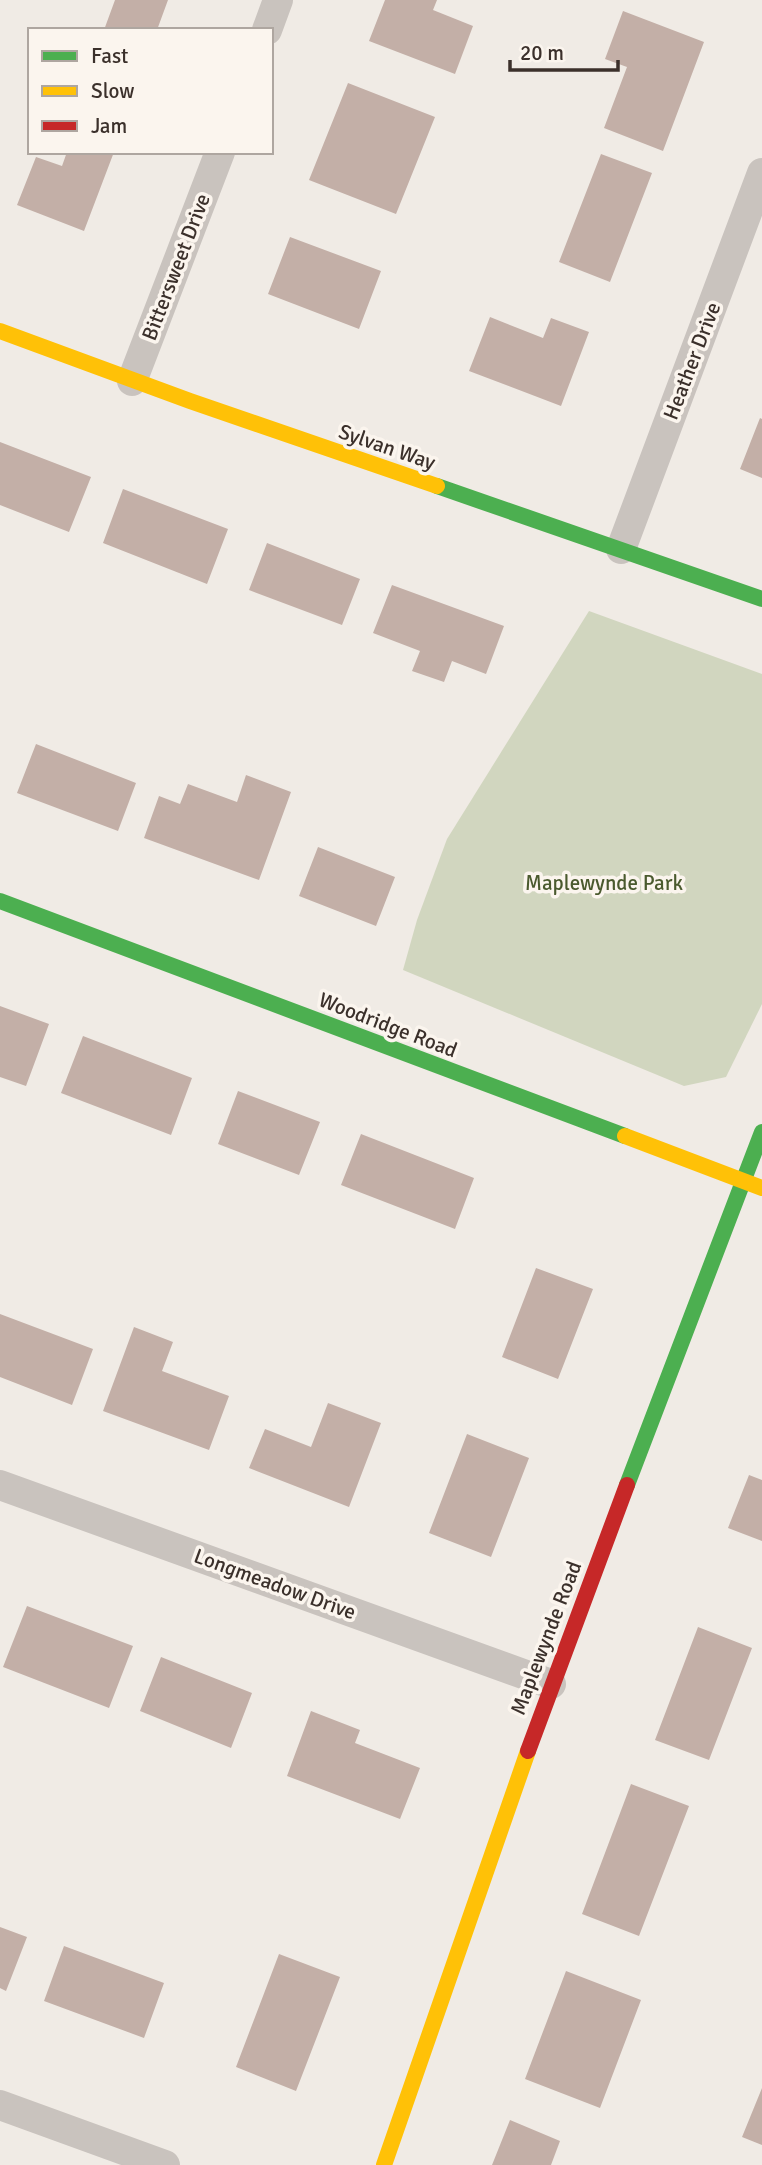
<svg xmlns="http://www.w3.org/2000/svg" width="762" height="2165" viewBox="0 0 762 2165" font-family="Signika,sans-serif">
<rect width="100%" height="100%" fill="#f0ebe5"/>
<path fill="#d1d6bf" d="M589 611 762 674V1004L726 1077 684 1086 403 970 417 920 447 839Z"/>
<path fill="#c3afa7" d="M115 0H168L157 30H104Z
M385 0H437L433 10 473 26 455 74 369 41Z
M623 11 704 42 663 151 604 128 627 67 605 59Z
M348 83 435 117 396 214 309 180Z
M67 152H114L84 231 17 205 36 157 62 166Z
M601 154 652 173 610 282 559 262Z
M290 237 381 271 359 329 268 294Z
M490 317 543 338 551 318 589 332 561 406 469 371Z
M760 418 762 419V478L740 469Z
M0 442 91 477 69 532 0 505Z
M123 489 228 529 207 584 103 543Z
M267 543 360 579 342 625 249 590Z
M392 585 504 626 486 674 452 661 444 682 412 671 420 651 373 633Z
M36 744 136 783 118 831 17 793Z
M246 775 291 792 259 880 144 838 159 796 180 804 188 784 237 802Z
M318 847 395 877 376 926 299 896Z
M0 1006 49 1024 26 1086 0 1077Z
M83 1036 192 1078 171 1135 61 1093Z
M238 1091 320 1122 299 1175 218 1144Z
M361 1134 474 1178 455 1229 341 1185Z
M536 1268 593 1289 558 1379 502 1357Z
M0 1314 93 1349 72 1405 0 1377Z
M134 1327 173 1342 162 1371 229 1396 209 1450 103 1411Z
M328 1403 381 1423 349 1507 249 1468 265 1429 311 1447Z
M467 1434 529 1458 491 1557 429 1533Z
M749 1475 762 1480V1541L728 1528Z
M27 1606 133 1646 109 1708 3 1667Z
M698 1627 752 1648 709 1760 655 1740Z
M161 1657 252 1693 231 1748 140 1711Z
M311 1711 360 1730 355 1743 420 1768 400 1819 287 1776Z
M631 1784 689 1806 639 1936 582 1914Z
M0 1927 27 1937 6 1991 0 1988Z
M64 1946 164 1983 144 2038 44 2001Z
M279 1954 340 1977 296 2091 236 2067Z
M566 1971 641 2000 600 2108 525 2079Z
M762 2088V2145L742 2137Z
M510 2120 560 2141 551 2165H492Z"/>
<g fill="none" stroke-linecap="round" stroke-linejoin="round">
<path stroke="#c9c3be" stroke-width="30" d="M267 30 278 0
M132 381 220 152
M621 549 762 173
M0 1485 551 1684
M0 2105 165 2165"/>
<path stroke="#4caf50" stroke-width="16" d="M437 486 762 599
M0 901 625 1136
M627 1485 762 1132"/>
<path stroke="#ffc107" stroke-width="16" d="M0 331 190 401 437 486
M625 1136 762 1188
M384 2165 528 1751"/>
<path stroke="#c62828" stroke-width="16" d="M528 1751 627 1485"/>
</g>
<g text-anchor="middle" stroke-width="7" stroke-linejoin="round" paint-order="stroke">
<g font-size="21" fill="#3b302b" stroke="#fbf5ee">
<text transform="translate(176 267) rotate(-69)" y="7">Bittersweet Drive</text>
<text transform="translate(692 361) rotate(-69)" y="7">Heather Drive</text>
<text transform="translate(387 447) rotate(19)" y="7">Sylvan Way</text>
<text transform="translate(388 1025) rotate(21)" y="7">Woodridge Road</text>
<text transform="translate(275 1584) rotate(20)" y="7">Longmeadow Drive</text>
<text transform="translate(546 1638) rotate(-69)" y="7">Maplewynde Road</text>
</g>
<g font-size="21" fill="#4a5a2e" stroke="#fbf5ee">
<text x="604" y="890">Maplewynde Park</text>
</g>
</g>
<rect x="28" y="28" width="245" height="126" fill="#fbf5ee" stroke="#aea6a0" stroke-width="2"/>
<rect x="42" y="51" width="35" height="10" fill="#4caf50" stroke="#aea6a0" stroke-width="2"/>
<text x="91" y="63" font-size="21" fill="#3b302b">Fast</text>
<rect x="42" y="86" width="35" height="10" fill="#ffc107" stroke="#aea6a0" stroke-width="2"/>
<text x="91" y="98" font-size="21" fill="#3b302b">Slow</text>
<rect x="42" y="121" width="35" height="10" fill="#c62828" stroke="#aea6a0" stroke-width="2"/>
<text x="91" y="133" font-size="21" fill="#3b302b">Jam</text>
<path d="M510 60v10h108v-10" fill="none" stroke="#3b302b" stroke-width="3.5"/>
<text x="520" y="60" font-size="21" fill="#3b302b" stroke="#fbf5ee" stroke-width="5" paint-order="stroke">20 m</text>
</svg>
